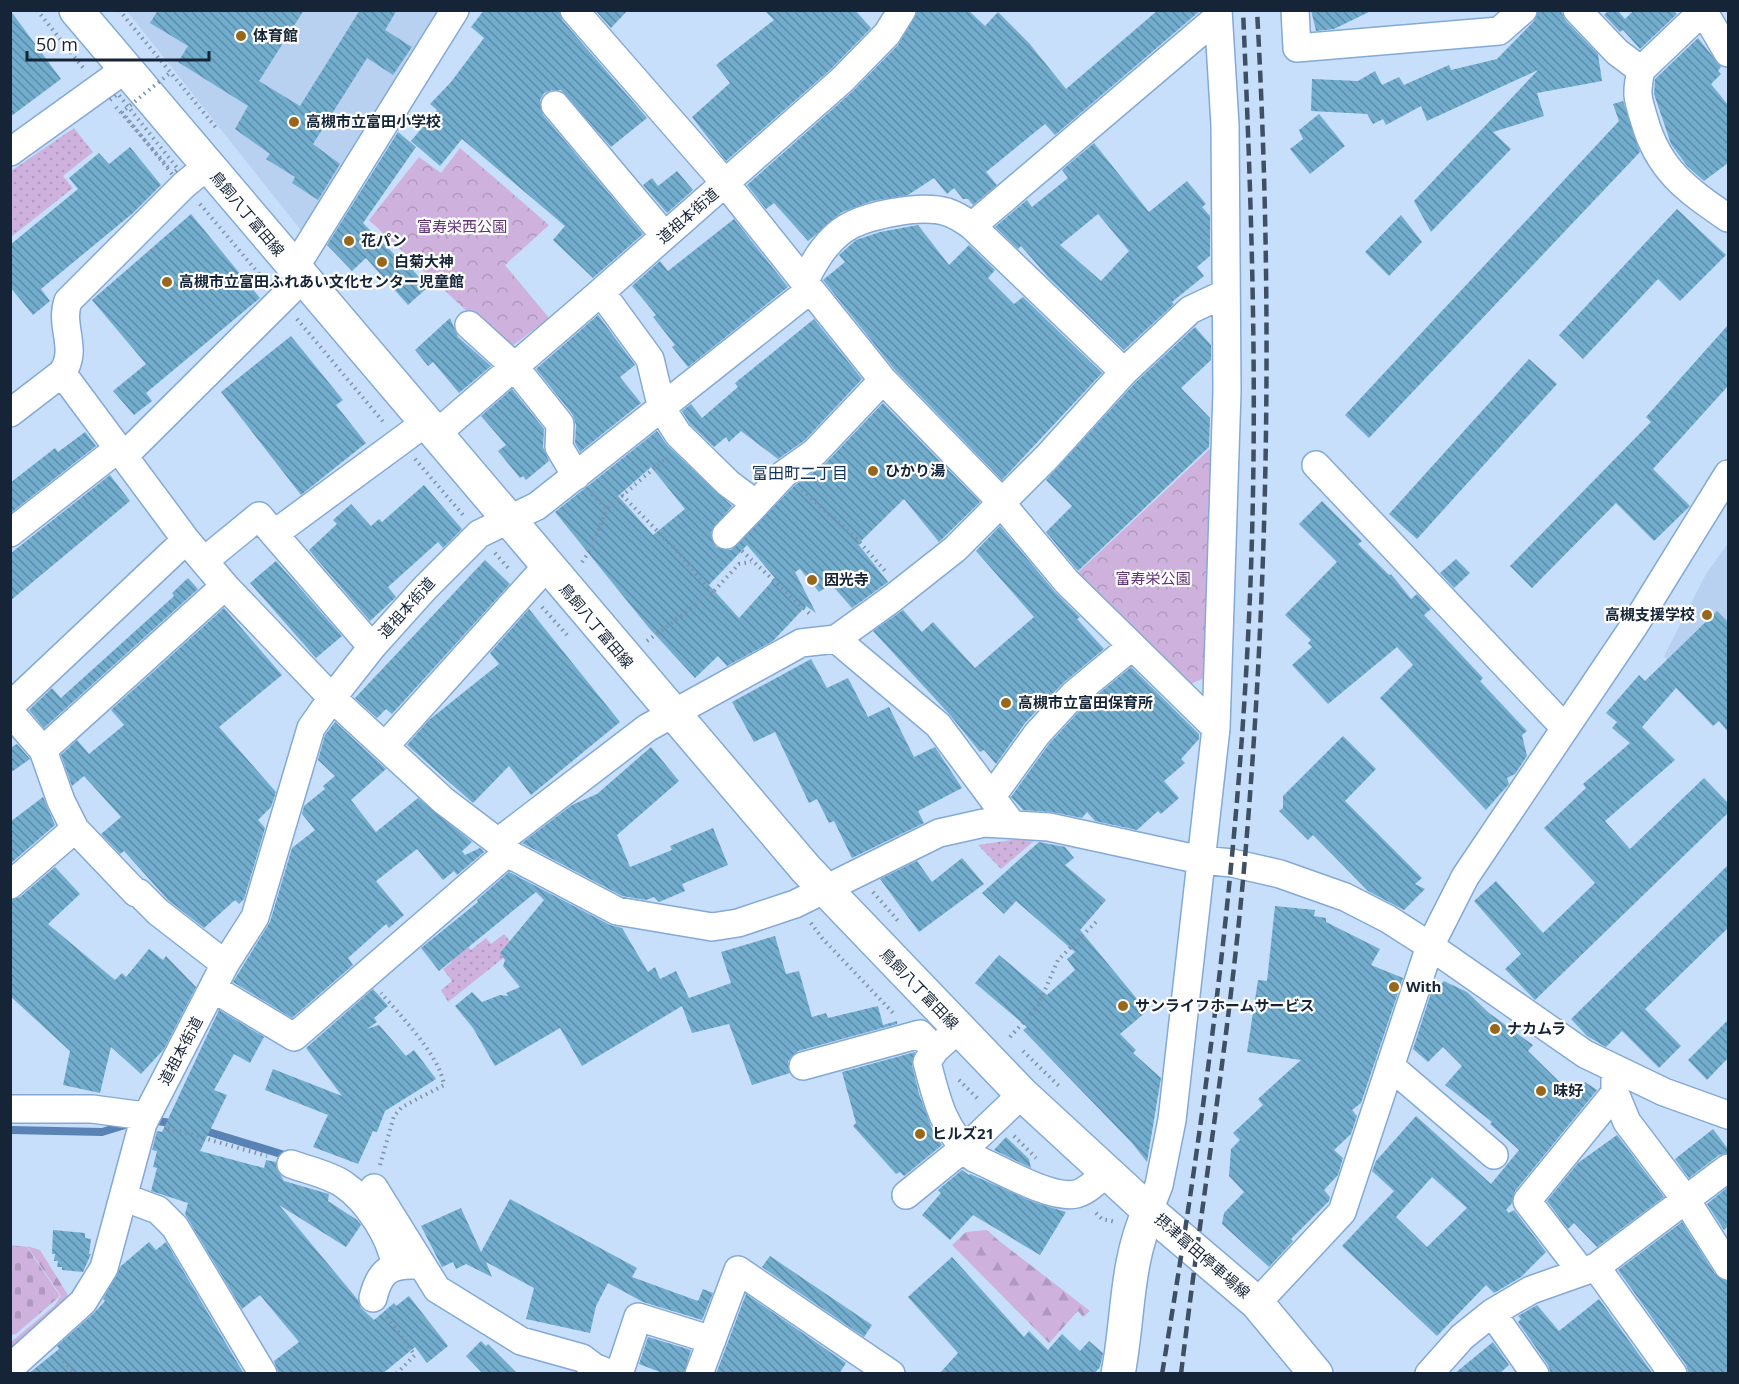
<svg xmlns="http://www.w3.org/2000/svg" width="1739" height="1384" viewBox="0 0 1739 1384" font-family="'Open Sans','Noto Sans JP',sans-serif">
<defs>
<pattern id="forest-firs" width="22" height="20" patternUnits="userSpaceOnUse" patternTransform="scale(1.5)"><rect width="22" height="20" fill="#ceb2dd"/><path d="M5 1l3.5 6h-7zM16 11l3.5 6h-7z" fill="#b099be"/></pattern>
<pattern id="cemetery-stones" width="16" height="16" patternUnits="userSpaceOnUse" patternTransform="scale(1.5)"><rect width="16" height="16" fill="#ceb2dd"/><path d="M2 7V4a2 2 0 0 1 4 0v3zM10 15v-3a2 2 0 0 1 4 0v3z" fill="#b099be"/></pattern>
<pattern id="park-crowns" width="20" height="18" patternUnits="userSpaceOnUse" patternTransform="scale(1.5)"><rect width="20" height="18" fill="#ceb2dd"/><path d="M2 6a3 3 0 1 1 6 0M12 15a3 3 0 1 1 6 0" fill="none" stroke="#b099be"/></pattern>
<pattern id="garden-dots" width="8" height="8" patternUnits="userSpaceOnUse" patternTransform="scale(1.5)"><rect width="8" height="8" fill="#ceb2dd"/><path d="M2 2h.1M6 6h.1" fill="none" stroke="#b099be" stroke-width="1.8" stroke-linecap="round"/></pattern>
<pattern id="building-back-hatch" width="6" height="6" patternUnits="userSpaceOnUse" patternTransform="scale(1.5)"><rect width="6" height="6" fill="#72adce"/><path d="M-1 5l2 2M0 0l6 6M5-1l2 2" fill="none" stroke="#5c8da8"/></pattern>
</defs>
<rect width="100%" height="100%" fill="#c8dffc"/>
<path fill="#b8d1f1" d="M127 11H445L303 233Z
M1728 543V732L1664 656 1706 574Z"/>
<path fill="url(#forest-firs)" d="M987 1230 998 1240 1090 1311 1083 1317 1078 1311 1049 1343 952 1245 966 1232Z
M27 1246 40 1250 68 1295 58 1309 11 1353V1342L54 1306 61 1296Z"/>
<path fill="url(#cemetery-stones)" d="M10 1245 27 1247 60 1296 16 1334 11 1335Z"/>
<path fill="url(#park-crowns)" d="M460 148 549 225 505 265 549 318 511 347 502 344 369 220 419 157 441 173Z
M1214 445 1204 678 1184 687 1073 577Z"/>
<path fill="url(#garden-dots)" d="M74 128 93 152 63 176 73 188 11 237V171Z
M1018 839 1034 841 1001 869 978 845Z
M504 934 516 948 448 1002 441 990 452 981 443 969 452 962 443 951 461 939 471 950 486 938 491 944Z"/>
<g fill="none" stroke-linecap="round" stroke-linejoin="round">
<path stroke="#5983b5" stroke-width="8" d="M152 1120 176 1124
M199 1129 291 1157
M10 1130 102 1132 125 1125"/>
</g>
<path fill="url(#building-back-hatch)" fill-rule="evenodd" d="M10 10 61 79 10 117Z
M158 10H304L259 81 300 106 360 10H397L385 30 412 47 393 75 367 58 313 144 340 164 318 200 292 183 295 177 266 159 270 154 235 129 248 106 178 62 188 46 150 23Z
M484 10H559L562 20 647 118 611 147 561 90H552L544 93 540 100 543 115 643 234 593 278 553 240 565 226 462 139 440 166 411 141 437 110 430 104 451 82 484 38 471 27Z
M595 10H628L611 28Z
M764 10H855L871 28 831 69 726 161 692 117 730 83 716 65 774 20Z
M918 10H968L985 26 998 12 1029 43 1066 89 1158 10H1201L1055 135 1045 124 986 172 997 185 973 205 968 199H963L954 188 947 194 934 178 908 195 872 201 842 212 808 241 774 203 766 209 747 185 853 91 898 45Z
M1311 10H1373L1334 29 1316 31Z
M1538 10H1560L1566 21 1598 54 1602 81 1537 93 1544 116 1493 132 1511 149 1431 232 1414 201 1538 70 1427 121 1421 106 1386 125 1383 119 1373 124 1367 114 1311 111 1312 79 1358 81 1375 71 1382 85 1399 77 1404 85 1449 65 1451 70 1497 59 1534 21Z
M1609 10H1617L1625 19 1634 10H1673L1677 14 1640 49 1623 30 1620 32 1604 15Z
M1698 38 1721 67 1718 71 1721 74 1711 84 1728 105V163L1704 181 1687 166 1671 144 1654 94 1655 79Z
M1623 101 1640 152 1369 438 1345 415 1619 121 1613 104Z
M1319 114 1345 146 1310 174 1290 149 1303 139 1299 130Z
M398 132 416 147 363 223 399 259 401 257 428 287 408 305 366 258 352 271 327 245Z
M1094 143 1149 212 1187 181 1206 204 1202 207 1210 216V256L1197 267 1204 276 1172 302 1174 304 1124 350 1048 277 1021 246 1018 249 995 227 1027 200 1032 207 1068 178 1062 170ZM1098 214 1129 251 1101 281 1060 245Z
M130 147 161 185 133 213 41 289 50 301 33 315 10 287V245L78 189 69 178 99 153 109 164Z
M677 171 693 190 667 213 643 185 652 178 658 186Z
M1677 209 1726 255 1680 301 1658 279 1583 359 1559 335Z
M191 214 260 298 146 393 152 401 134 415 113 391 146 364 92 300Z
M1401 215 1422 242 1389 276 1365 252Z
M734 219 788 287 688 367 672 347 675 345 653 317 656 315 632 286 660 261 668 271Z
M918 225 949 265 969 245 995 270 988 278 1014 304 1023 297 1102 373 1002 480 895 370 823 280 845 262 839 255 856 240 880 232Z
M598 315 635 365 620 377 641 403 580 452 575 443 576 425 573 415 536 369Z
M450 318 458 337 491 366 459 393 433 362 428 366 415 350Z
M814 319 862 379 805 440 778 459 741 431 729 442 726 437 714 447 690 424 682 411 691 404 702 418 738 387 735 383Z
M1728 325V386L1653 469 1690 506 1654 541 1616 503 1532 588 1510 566 1651 422 1646 417Z
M1195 327 1211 345V360L1181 388 1210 418 1209 447 1078 571 1046 532 1072 506 1046 480 1135 383Z
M291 336 343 400 336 405 366 443 301 495 221 392Z
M1529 359 1557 384 1417 539 1389 514Z
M512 389 544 429 543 447 549 461 526 480 523 476 520 478 498 451 506 445 481 416Z
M883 403 980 502 939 542 904 499 858 544 888 582 852 608 831 584 819 592 800 569 795 572 816 613 806 606 773 641 727 666 718 656 695 678 649 628 555 512 657 431 667 445 732 506 711 532 716 547 731 550 794 486 826 463ZM651 467 685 509 653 535 618 496ZM747 545 775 578 739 618 709 585Z
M85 432 96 446 12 512 10 483 55 448 58 452Z
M110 475 130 501 10 601 11 553Z
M424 485 462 529 443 548 438 542 388 587 396 597 370 621 309 550 337 524 333 520 351 504 371 526 379 519 382 522Z
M1322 501 1362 541 1358 544 1389 575 1391 574 1411 599 1417 594 1431 609 1424 615 1483 678 1480 681 1527 731 1522 735 1527 756 1515 774 1507 778 1509 784 1486 810 1380 698 1413 665 1397 647 1328 704 1292 665 1312 647 1308 643 1311 640 1285 615 1337 562 1299 524Z
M1000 526 1055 592 1080 617 1077 619 1104 649 1063 683 1025 723 996 764 984 750 980 752 950 715 873 631 903 610 922 632 933 622 975 668 1034 617 976 551Z
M1456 559 1470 573 1454 588 1440 573Z
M485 560 510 584 392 714 386 709 377 718 355 698Z
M276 561 342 636 316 658 250 583Z
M188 578 198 589 44 728 29 710 52 688 61 698 174 596 172 593Z
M224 608 282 675 219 727 276 792 271 807 258 820 265 828 244 899 239 904 235 900 204 928 168 900 124 851 120 854 101 834 121 817 84 776 72 786 61 755 77 740 89 754 124 725 111 710Z
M529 609 620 722 531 795 509 766 473 803 407 745 429 720 499 664 490 653Z
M1717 611 1728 622V732L1719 721 1713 726 1676 688 1642 727 1675 760 1605 821 1630 849 1704 778 1728 803V813L1535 1000 1505 969 1521 954 1474 901 1496 881 1543 933 1595 883 1544 828 1586 788 1583 784 1630 743 1612 728 1617 722 1606 713 1639 675 1645 681Z
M811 659 827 688 848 678 868 717 889 707 914 757 935 747 962 788 918 811 924 823 852 858 834 821 829 823 817 799 809 803 775 732 754 742 732 702Z
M1131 667 1199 734V739L1181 759 1185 763 1164 781 1179 798 1161 814 1158 811 1137 830 1095 821 1087 812 1082 818 1052 812 1023 810 1011 797 1049 744 1085 705Z
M335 722 386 769 351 800 376 832 418 798 472 842 462 851 465 855 480 848 484 852 457 875 454 871 443 880 417 849 376 881 404 915 389 928 386 924 348 958 353 965 292 1018 233 982 270 922 292 848 315 830 302 814 304 806 325 789 323 786 335 776 318 760 325 735Z
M1343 736 1376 769 1345 801 1422 878 1415 884 1425 889 1404 910 1368 891 1313 835 1308 840 1279 811 1283 808V796Z
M17 744 30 759 10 773V748Z
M651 747 679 781 617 835 630 867 672 850 670 846 713 828 728 865 682 884 685 891 659 902 654 897 646 900 622 896 522 843 572 805 597 794Z
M43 797 55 825 10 864V822Z
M1039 842 1065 847 1074 858 1065 865 1106 900 1080 930 1147 1011 1120 1034 1136 1050 1133 1053 1161 1078 1147 1162 1132 1143 1023 1030 1027 1027 975 983 999 955 1047 995 1075 970 1067 959 1075 952 1016 901 1004 914 982 893Z
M962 858 984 884 919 932 880 879 917 861 932 882Z
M1728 865V928L1645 1009 1681 1046 1659 1068 1622 1031 1606 1047 1587 1036 1571 1019Z
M55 867 80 894 48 924 115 980 122 973 126 977 149 949 163 960 166 956 196 987 164 1049 141 1074 111 1047 100 1093 63 1085 70 1051 10 996V900L20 897Z
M509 872 610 925 622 928 648 972 655 967 660 979 676 971 689 998 731 983 721 952 775 936 786 974 799 971 812 1017 826 1013 828 1018 878 1006 883 1025 897 1021V1024L798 1051 788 1061 790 1073 752 1085 729 1024 692 1033 682 1006 582 1066 560 1028 495 1066 473 1028 455 1006 472 992 482 1002 500 995 509 996 506 993 520 987 503 966 505 960 500 953 544 900 536 892 439 971 421 948 478 902 477 900Z
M1275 906 1315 910 1314 916 1326 918V922L1380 949 1371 965 1403 978 1361 1103 1352 1110 1357 1116 1351 1134 1334 1150 1343 1158 1338 1175 1324 1190 1330 1197 1329 1201 1291 1239 1293 1241 1269 1267 1222 1224 1224 1213 1244 1192 1229 1176 1231 1149 1240 1140 1233 1133 1263 1105 1258 1099 1301 1060 1247 1052 1258 980 1267 981Z
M1444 981 1467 992 1489 1013 1533 1045 1528 1051 1574 1096 1585 1082 1597 1090 1515 1191 1512 1203 1506 1210 1509 1213 1514 1210 1546 1252 1521 1277 1494 1293 1486 1285 1437 1336 1342 1246 1394 1191 1372 1171 1376 1161 1416 1116 1491 1184 1519 1150 1490 1124 1492 1122 1445 1085 1462 1066 1443 1047 1428 1062 1413 1049 1432 990 1435 991ZM1432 1177 1467 1208 1427 1247 1396 1217Z
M373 989 388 1006 374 1018 377 1022 367 1029 379 1025 406 1056 414 1050 436 1079 385 1111 377 1132 373 1131 358 1164 313 1147 328 1115 265 1090 273 1069 342 1096 306 1048Z
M219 1010 264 1037 250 1063 234 1054 214 1090 227 1095 200 1151 264 1168 266 1160 276 1162V1167L284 1181 329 1194 328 1201 357 1220 361 1225 346 1247 279 1205 358 1300 361 1308 374 1320 394 1303 396 1306 409 1296 448 1346 427 1363 415 1347 382 1374H279L274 1361 299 1342 260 1295 242 1309 185 1214 188 1203 151 1191 157 1168 153 1167 157 1151 152 1150 157 1131 162 1132Z
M1728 1020V1058L1707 1080 1688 1060Z
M915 1052 912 1065 919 1094 934 1134 942 1145 904 1176 900 1172 896 1174 853 1126 856 1123 842 1072Z
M1713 1129 1728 1149V1153L1719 1155 1689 1178 1675 1159Z
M1617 1135 1664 1197 1597 1247 1574 1223 1568 1229 1547 1201 1578 1163Z
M1006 1137 1029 1159 1031 1168 994 1150Z
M962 1170 969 1175 970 1174 1033 1202 1066 1212 1040 1255 973 1215 950 1240 922 1215 941 1193 938 1190Z
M1728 1187V1226L1724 1230 1707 1204Z
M510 1199 637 1268 632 1277 698 1301 703 1289 713 1293 702 1320 643 1302 608 1283 596 1306 590 1333 526 1319 534 1288 486 1262 492 1277 466 1264 456 1269 453 1262 442 1267 421 1226 461 1208 481 1252Z
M1682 1222 1715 1274 1728 1282V1374H1689L1686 1365 1618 1270Z
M53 1230 85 1233V1238L91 1239 89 1254H91L83 1272 62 1270V1267H57L58 1261H54L55 1254H52Z
M149 1242 156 1250 166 1242 244 1374H28L59 1349 57 1346 94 1313 105 1301 103 1299 121 1266Z
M770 1256 872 1325 864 1337 762 1267Z
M952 1257 1024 1337 1029 1331 1048 1350 1062 1334 1080 1351 1089 1341 1103 1353 1100 1367 1094 1374H939L958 1353 908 1297Z
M746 1294 846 1363 839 1374H716Z
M1599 1299 1653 1374H1551L1548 1365 1518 1322 1521 1319 1518 1316 1537 1305 1559 1331Z
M648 1337 691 1350 684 1374H665L639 1364Z
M481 1341 486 1346 488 1344 518 1374H483L466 1356Z
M1493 1342 1509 1365 1499 1374H1454Z"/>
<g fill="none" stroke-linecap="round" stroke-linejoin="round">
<defs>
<path id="minor" d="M574 10 726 184 883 380 991 491 1067 582 1216 728
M1295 10 1297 48 1499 31 1523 10
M1577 10 1617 52 1641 70C1636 93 1637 97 1644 119 1658 170 1687 190 1728 218
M1704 12 1728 53
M1641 70 1704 10
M555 105 665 236
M10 152 124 70
M972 226 1218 17
M294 269 455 10
M804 282C813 264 823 246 839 233 860 215 921 204 947 212 956 215 964 220 972 226L1124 372
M469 325 513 365 560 424 559 447 576 476
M62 373 186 540 225 586 332 698 444 801 498 842 507 853 617 911 712 927 738 923 795 904 939 833 984 823 1049 827 1201 860 1232 863 1280 874 1345 897 1388 919 1430 946 1585 1054 1664 1092 1728 1115
M883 380 815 452 784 474 756 504 728 483 678 434 662 409 650 359 601 292 842 80 887 34 902 10
M10 413 62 373C79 349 59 327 68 301L184 185 206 167
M435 435 601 292
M124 456 302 279
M1316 465 1565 728
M10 533 119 448
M274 534 372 647
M726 535 756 504
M204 561 259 516 274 534 425 423
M836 639 938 725 1011 823
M10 706 186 540
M10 712 43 750 61 801 75 829 136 893H139L158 912 225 964
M385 746 546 567
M43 750 225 586
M992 796 1037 734 1074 694 1131 647
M498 842 647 728 801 643 836 639 893 598 955 549 1048 456 1124 372 1190 310 1226 293
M10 885 75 829
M214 989 294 1037 507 853
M958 1029 935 1050 927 1062C937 1102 943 1129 974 1158 998 1168 1051 1200 1076 1194 1088 1191 1098 1180 1106 1172
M803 1066 920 1034 935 1050
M1390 1066 1494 1155
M1615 1069V1093L1627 1122 1686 1200 1728 1266
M10 1109H92L145 1116
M977 1137 1022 1094
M291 1164C307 1170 328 1174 343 1184 367 1200 391 1237 395 1265
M374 1188 437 1289 521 1341 582 1358 594 1367 611 1374
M906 1195 964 1148
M123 1197 158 1210 175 1227 263 1374
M1149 1211 1159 1185 1172 1120 1216 728 1227 391 1225 125 1218 10
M1596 1267 1673 1374
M1581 1271 1527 1201 1615 1093
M373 1298C379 1274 387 1265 412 1265
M1257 1303 1342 1212 1430 946 1465 877 1634 626 1728 474
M1492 1313 1535 1374
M10 1368 83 1302 104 1268 143 1123 225 964 255 917 311 728 332 698 372 647 425 588 479 534 537 506 810 290
M619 1374 638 1317 712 1340
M699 1374 738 1270 891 1374
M1429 1374 1462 1337 1492 1313 1531 1290 1596 1267 1728 1168"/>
<path id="major" d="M76 10 806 869 1022 1094 1149 1211 1257 1303 1316 1374
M1118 1374C1129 1317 1125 1265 1149 1211"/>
</defs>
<use href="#minor" stroke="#83a9d6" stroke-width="30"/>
<use href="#major" stroke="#83a9d6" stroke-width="36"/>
<path stroke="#7c90a8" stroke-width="4" stroke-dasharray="1.5 4.5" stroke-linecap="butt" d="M37 10 84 69
M119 10 218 130
M116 107 168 167
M200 204 265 281
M297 319 385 424
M415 459 463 515
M802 490 855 537 887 573
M592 494 607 509
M622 495 680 554 712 593
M742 551 811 615
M495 553 510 570
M582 562 591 549 607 509 667 457
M542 607 567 635
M647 641 712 593 739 564 751 562
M873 892 899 922
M811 923 822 938 895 1015
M1010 1037 1038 1006 1058 960 1098 920
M1023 1051 1060 1087
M959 1080 979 1100
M168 1128 267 1156
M1014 1136 1036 1158
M380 1165 394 1116 402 1107 444 1085C440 1056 400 1015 381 993
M1096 1213 1102 1219 1116 1222
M387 1317 415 1355 396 1374
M60 1356 75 1374"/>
<use href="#minor" stroke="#fff" stroke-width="27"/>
<use href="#major" stroke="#fff" stroke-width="33"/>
<path stroke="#3f5065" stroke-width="4.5" stroke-dasharray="12 6" stroke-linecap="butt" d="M1162 1374C1211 1082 1248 788 1253 492 1256 332 1250 171 1243 10
M1181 1374C1201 1205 1229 1038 1244 869 1269 583 1273 297 1257 10"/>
<path stroke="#7c90a8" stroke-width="4" stroke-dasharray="1.5 4.5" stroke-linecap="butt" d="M110 100 118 94 178 169 172 174 122 112 170 73"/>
</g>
<g fill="#986719" stroke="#fefefe" stroke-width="2">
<circle cx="241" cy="36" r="6"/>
<circle cx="294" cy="122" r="6"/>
<circle cx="349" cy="241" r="6"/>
<circle cx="382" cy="262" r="6"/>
<circle cx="167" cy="282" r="6"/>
<circle cx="873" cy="471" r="6"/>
<circle cx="812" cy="580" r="6"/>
<circle cx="1707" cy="615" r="6"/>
<circle cx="1006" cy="703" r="6"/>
<circle cx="1394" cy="987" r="6"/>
<circle cx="1123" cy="1006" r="6"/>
<circle cx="1495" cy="1029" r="6"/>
<circle cx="1541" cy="1091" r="6"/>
<circle cx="920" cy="1134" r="6"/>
</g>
<g text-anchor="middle" stroke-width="4.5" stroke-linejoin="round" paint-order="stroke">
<g font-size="15" font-weight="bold" fill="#152436" stroke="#fefefe" text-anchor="start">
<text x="253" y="41">体育館</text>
<text x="306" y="127">高槻市立富田小学校</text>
<text x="361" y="246">花パン</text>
<text x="394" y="267">白菊大神</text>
<text x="179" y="287">高槻市立富田ふれあい文化センター児童館</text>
<text x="885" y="476">ひかり湯</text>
<text x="824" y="585">因光寺</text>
<text x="1695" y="620" text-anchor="end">高槻支援学校</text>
<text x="1018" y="708">高槻市立富田保育所</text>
<text x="1406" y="992">With</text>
<text x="1135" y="1011">サンライフホームサービス</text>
<text x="1507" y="1034">ナカムラ</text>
<text x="1553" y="1096">味好</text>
<text x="932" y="1139">ヒルズ21</text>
</g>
<g font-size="15" fill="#152436" stroke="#fefefe">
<text transform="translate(247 214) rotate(50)" y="5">鳥飼八丁富田線</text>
<text transform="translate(688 216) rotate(-41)" y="5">道祖本街道</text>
<text transform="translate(407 608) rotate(-48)" y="5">道祖本街道</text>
<text transform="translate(596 626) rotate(50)" y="5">鳥飼八丁富田線</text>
<text transform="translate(919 989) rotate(46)" y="5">鳥飼八丁富田線</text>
<text transform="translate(181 1051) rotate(-62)" y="5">道祖本街道</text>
<text transform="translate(1202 1256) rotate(41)" y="5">摂津富田停車場線</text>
</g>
<g font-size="15" fill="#603277" stroke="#fefefe">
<text x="462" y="232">富寿栄西公園</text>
<text x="1153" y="584">富寿栄公園</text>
</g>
<g font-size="16" fill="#0f3157" stroke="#fefefe">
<text x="800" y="479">富田町二丁目</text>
</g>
</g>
<rect width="1739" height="1384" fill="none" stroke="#152436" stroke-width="24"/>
<path d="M27 51v9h182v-9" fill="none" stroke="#152436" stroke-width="3"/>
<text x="36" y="51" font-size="18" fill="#152436" stroke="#fefefe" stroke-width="4.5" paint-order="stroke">50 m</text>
</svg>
